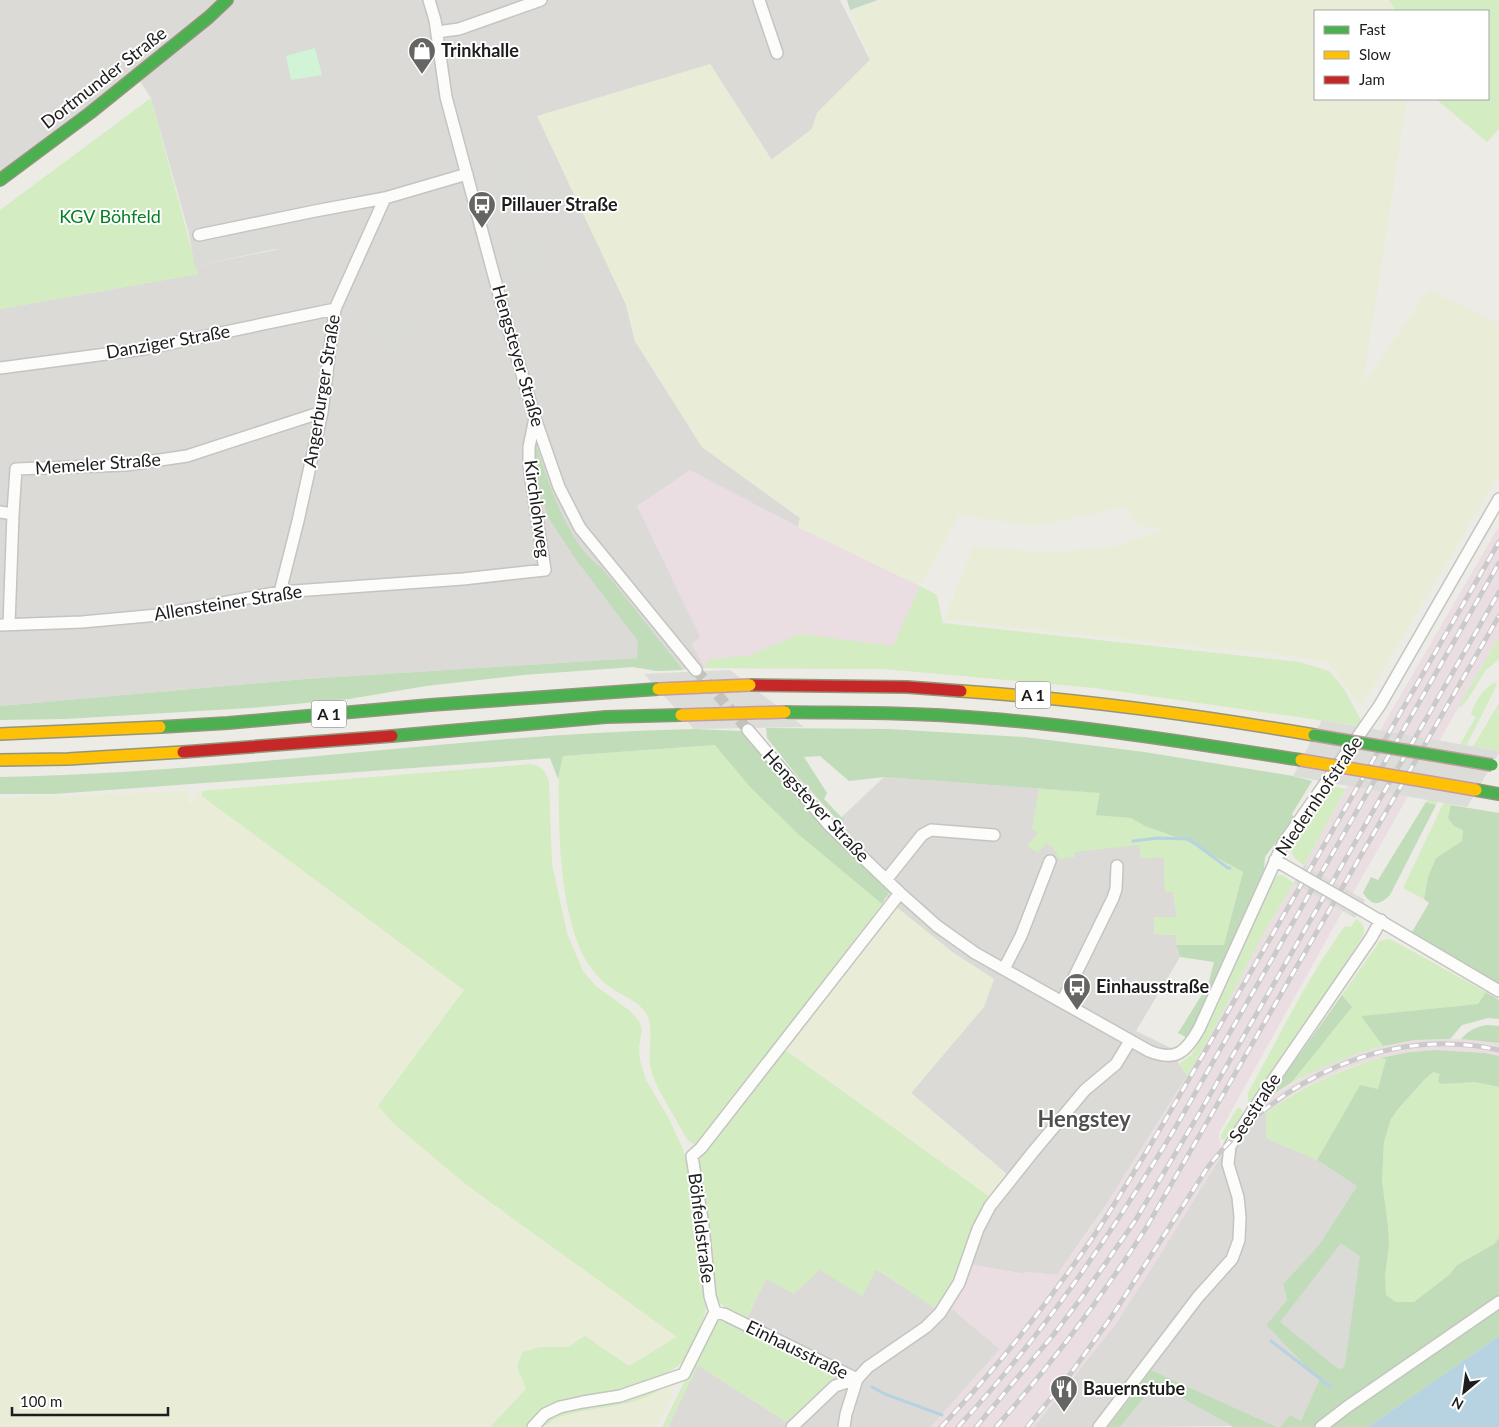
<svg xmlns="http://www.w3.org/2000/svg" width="1499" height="1427" viewBox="0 0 1499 1427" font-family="Lato,sans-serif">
<rect width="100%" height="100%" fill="#ecebe5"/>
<path fill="#dbdad7" d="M0 0H840L870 60 817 113 812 129 771 160 710 64 626 305 635 341 702 447 800 518 798 527 690 471 700 638 692 644 705 668 657 671 637 658 305 679 0 706V309L198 274 195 266 280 249 196 239 194 229 188 230 151 98 136 75 0 180Z
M884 777 1100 793 1132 845H1140L1141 858 1164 857 1165 891 1173 892 1177 917 1154 934 1176 935V945L1180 957 1136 1031 1175 1050 1179 1064 1187 1076 1108 1202 1057 1275 1026 1272 1025 1274 962 1263 972 1229 981 1210 1007 1174 911 1093 983 1007 994 979 952 952 895 906 886 896 890 892 827 831Z
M1266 1113V1138L1317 1160 1357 1186 1319 1245 1283 1284 1287 1300 1266 1325 1319 1380 1301 1422 1290 1415 1280 1427H1277L1142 1366 1092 1427H1034L1117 1322 1221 1156 1233 1149 1252 1123Z
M876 1269 936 1308 950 1307 1000 1349 931 1427H668L698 1365 791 1425 742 1328 766 1279 820 1270Z"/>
<path fill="#eadee3" d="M690 470 798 527 920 586 883 669 705 668 692 644 700 637 637 506Z
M1499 526V636L1336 923 1219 1133 1221 1156 1159 1257 1117 1322 1034 1427H931L1000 1349 950 1307 964 1285 973 1265 1024 1274 1025 1272 1057 1275 1084 1238 1108 1202 1187 1076 1210 1036 1262 936 1294 883 1346 789Z
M1461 1039 1499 1043V1056L1485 1053 1436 1050 1410 1052 1380 1058 1347 1068 1318 1081 1296 1092 1252 1123 1269 1097 1316 1070 1346 1057 1383 1046 1415 1040Z"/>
<path fill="#e9edd7" d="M880 0H1388L1391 4 1394 11H1315V99H1407L1363 384 1429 290 1499 324V475L1361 706 1328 663 1300 657 945 620 973 546 1050 553 1115 546 1163 530 1138 526 1126 507 1034 526 959 515 920 586 798 527 800 518 702 447 635 341 626 305 537 116 710 64 772 160 812 130 817 113 871 59 850 10Z
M186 791 190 795 188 803 192 804 197 792 202 791V796L464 990 378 1106 394 1124 468 1186 678 1337 629 1366 585 1336 568 1347H540L517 1366 526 1389 490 1427H0V798Z
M895 906 952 952 994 979 984 1007 911 1093 1007 1175 990 1197 785 1050Z
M668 1383 673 1388 672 1397 657 1427H543L556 1418 579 1411 617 1406Z"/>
<path fill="#d3ecc2" d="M1389 0H1499V129L1487 142 1436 99H1488V11H1396Z
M151 98 198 274 0 309V210Z
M920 586 937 595 943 623 1299 662 1329 671 1345 690 1361 721 1360 726 1095 688 974 677 883 669 705 668 707 660 751 655 799 634 893 646Z
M1499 636V659L1485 671 1468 699 1461 707 1459 706Z
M1497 682 1494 691 1436 805 1426 802 1476 717 1471 714C1476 701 1483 687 1497 682Z
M1499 703V710L1497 713H1499V751L1477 747 1451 805 1463 830 1462 841 1436 858 1428 877 1424 899 1403 888 1442 806 1474 745Z
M716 745 751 788 798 834 882 904 700 1143 696 1145 688 1141C678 1121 657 1091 651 1070 647 1053 654 1034 648 1017 641 1001 623 997 610 987 602 981 594 973 589 965 564 928 559 853 559 809 559 799 558 789 559 779 559 771 561 764 563 756Z
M531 764C542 766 547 773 549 783L552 864 567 933 583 971 596 986 630 1011 639 1021 642 1029 639 1048 640 1060 646 1080 669 1119 683 1149 691 1177H689L699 1236 707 1304 701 1330 687 1357 678 1366 657 1379 626 1390 573 1401 529 1427H490L526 1389 517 1366 523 1352 540 1347H568L585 1336 629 1366 677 1337 468 1186 394 1124 378 1106 464 990 202 796V791Z
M1331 786 1346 789 1304 865C1293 858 1290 855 1292 842Z
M1039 789 1100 793 1096 815 1131 818 1145 826 1187 841 1243 872 1224 945H1176V935L1154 934V917H1177L1173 892H1165L1164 857 1141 858 1139 845 1075 852V857L1060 859 1052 847 1046 843 1038 853 1027 846 1038 833 1032 829Z
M1282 875 1294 883 1262 936 1210 1036 1187 1076 1179 1064 1191 1055 1205 1033 1274 880 1277 876Z
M1356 919C1363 923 1366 928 1363 936L1253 1104 1248 1101V1093C1279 1037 1307 978 1345 926L1351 927Z
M1390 939 1486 992 1478 1004 1362 1016 1383 1046C1351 1055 1321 1067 1291 1083L1352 1007 1342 995 1380 941Z
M785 1050 990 1197 972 1229 956 1280 936 1309 877 1269 862 1296 820 1270 794 1294 766 1279 746 1319 727 1309 715 1298 698 1171 700 1159Z
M1380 1058 1386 1059 1378 1089 1360 1085 1317 1160 1266 1138V1113C1301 1087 1338 1071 1380 1058Z
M1433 1072 1440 1074 1441 1084 1475 1082 1499 1087V1238L1494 1244 1457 1265 1449 1275 1414 1302H1396L1386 1295 1385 1277 1389 1244 1388 1226 1382 1181 1384 1142 1391 1119 1398 1109 1424 1080Z
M1238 1107 1242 1110 1243 1115 1227 1140 1221 1139V1135Z
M720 1318 829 1371 834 1376 833 1383 791 1425 698 1365 668 1427H662L714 1322Z
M668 1383C639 1410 595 1405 559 1417 551 1420 547 1427 538 1427L555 1412Z"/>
<path fill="#c1dcb9" d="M534 439C547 478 567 545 602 568L683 670 657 671 633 667 523 675 426 686 349 699 250 708 65 719 0 720V706L305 679 637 658 638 641 577 561 548 517 544 504 539 503 533 470Z
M766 728 889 729 1024 737 1144 752 1293 776 1312 781 1292 814 1294 818 1265 857 1264 869 1208 999 1199 1018 1186 1037 1178 1033 1208 985 1214 962 1180 957 1176 945H1224L1243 872 1187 841 1145 826 1131 818 1096 815 1100 793 884 777 849 781 820 756 804 757 827 793 824 799 844 820 841 824 799 778 767 738Z
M694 729 741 731 827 831 890 891 882 904 798 834 751 788 715 745 563 756 558 779 550 758 54 794H0V777C232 773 462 734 694 729Z
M1426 802 1436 805 1390 895C1379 906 1372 906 1363 893L1371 877 1378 880Z
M1451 805 1499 813V984L1412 932 1429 903 1424 899 1428 877 1436 858 1462 841 1463 830 1454 826 1448 818Z
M1486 992 1499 1000V1019L1488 1018 1462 1025 1450 1039 1415 1040 1383 1046 1361 1016 1478 1004Z
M1342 995 1352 1007 1291 1083 1269 1097Z
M1487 1025 1499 1026V1043L1461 1039C1469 1030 1476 1027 1487 1025Z
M1436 1050 1485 1053 1499 1056V1087L1475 1082 1441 1084 1438 1081 1440 1074 1433 1072 1424 1080 1398 1109 1391 1119 1384 1142 1382 1181 1388 1226 1389 1244 1385 1277 1386 1295 1396 1302H1414L1449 1275 1457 1265 1494 1244 1499 1238V1336L1368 1427H1280L1290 1415 1301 1421 1319 1380 1266 1325 1287 1300 1283 1284 1319 1245 1357 1186 1317 1160 1360 1085 1378 1089 1386 1059 1380 1058 1410 1052Z
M1151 1370 1277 1427H1233L1156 1384 1120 1427H1108Z"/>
<path fill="#c3d8c7" d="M847 0H878L850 10Z"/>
<path fill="#d2f4d6" d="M315 48 322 75 291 80 286 56Z"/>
<path fill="#dadad7" d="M518 153 528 192 502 199 492 161Z
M275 223 280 248 195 266 188 230 194 229 196 239Z
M540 236 551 274 524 281 514 244Z
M404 313 410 339 380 346 374 320Z
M1341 1243 1360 1256 1345 1366 1341 1369 1337 1368 1280 1322Z
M1156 1384 1233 1426 1120 1427Z"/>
<path fill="#b7d2e1" d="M1499 1336V1427H1368Z"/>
<path fill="#dcdcd9" d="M730 670 785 712 804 727 694 729 644 674Z
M1322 720 1499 751V753L1467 807 1293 776Z
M1304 865 1365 900 1355 918 1294 883Z"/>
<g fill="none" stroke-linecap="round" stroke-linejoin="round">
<path stroke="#b7d2e1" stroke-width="3" d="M1133 841 1158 838 1189 839 1228 868H1230
M727 1322 827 1371
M1271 1341 1331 1387
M872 1387 885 1394 942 1415"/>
<path stroke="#c3c2bd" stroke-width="11" stroke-dasharray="11 5.5" stroke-linecap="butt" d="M696 670 748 730"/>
<defs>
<path id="street" d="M429 0 435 20 446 97 505 317 535 418 559 487 580 528 696 670
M759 0 777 53
M437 32 459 29 541 0
M199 235 315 211 385 198 467 174
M0 368 144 349 335 309
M0 512 13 514 16 469 126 465 187 456 322 412
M280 592 298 521 322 412 335 309 385 198
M0 625 82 622 158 615 280 592 463 579 545 570 529 466V447L535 418
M9 625 13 514
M748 730 829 825 900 893 937 926 975 953 1149 1051C1176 1062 1186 1052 1199 1029L1283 844 1380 705 1499 499
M1275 860 1299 874
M886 880 922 835 931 830 994 835
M1360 909 1499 991
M1004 969 1021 936 1050 861
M1062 1002 1113 898 1116 889 1117 866
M715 1312 724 1314 857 1379
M533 1427 545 1414 560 1407 583 1402 620 1396 684 1374 715 1312 710 1296 703 1226 692 1156 701 1148 900 893
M792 1427 835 1386 857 1379
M844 1427 846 1414 857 1379 868 1367 926 1327 940 1313 959 1283 978 1229 990 1206 1033 1152 1085 1090 1116 1064 1130 1041
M1099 1427 1198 1297 1232 1259 1239 1240 1240 1217 1238 1197 1228 1164 1230 1146 1265 1092 1371 938 1381 920
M1321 1427 1347 1407 1499 1302"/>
<path id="fast" d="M0 180 90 113 209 17 227 0
M785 712C841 713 896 712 952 716 1069 723 1185 742 1301 760
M160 727 228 723 430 705 658 689
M392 736 606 717 681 715
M1476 790 1499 794"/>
<path id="slow" d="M961 691C1079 699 1197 715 1314 735
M0 734 160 727
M0 760 68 759 183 752"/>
<path id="jam" d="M750 685 907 687 961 691
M183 752 392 736"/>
</defs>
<use href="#street" stroke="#c4c4c1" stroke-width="14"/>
<use href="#fast" stroke="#91967c" stroke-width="14"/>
<use href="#slow" stroke="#91967c" stroke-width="14"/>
<use href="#jam" stroke="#91967c" stroke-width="14"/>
<use href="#street" stroke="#fcfcfb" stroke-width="11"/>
<use href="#fast" stroke="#4caf50" stroke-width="11"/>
<use href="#slow" stroke="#ffc107" stroke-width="11"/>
<use href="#jam" stroke="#c62828" stroke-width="11"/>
<defs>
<path id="rail" d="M941 1427C995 1370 1044 1308 1089 1243 1115 1205 1139 1164 1163 1124L1499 542
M958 1427C1043 1335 1109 1237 1174 1130L1499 563
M976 1427 1054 1334 1082 1297 1135 1221 1203 1107 1499 592
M996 1427C1051 1365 1101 1298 1146 1228L1499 616
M1027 1427 1066 1380 1112 1316 1208 1167C1275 1080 1388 1025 1499 1050"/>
</defs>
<use href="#rail" stroke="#cacac9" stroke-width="5"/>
<use href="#rail" stroke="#fff" stroke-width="3" stroke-dasharray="9" stroke-linecap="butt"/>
<defs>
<path id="street-bridge" d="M1299 874 1360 909"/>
<path id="fast-bridge" d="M1314 735 1492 765"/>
<path id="slow-bridge" d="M658 689 750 685
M681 715 785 712
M1301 760 1476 790"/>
</defs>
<use href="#street-bridge" stroke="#c4c4c1" stroke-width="14" stroke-linecap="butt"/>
<use href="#fast-bridge" stroke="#c39ca1" stroke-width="14" stroke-linecap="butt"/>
<use href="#slow-bridge" stroke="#c39ca1" stroke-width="14" stroke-linecap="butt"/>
<use href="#street-bridge" stroke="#fcfcfb" stroke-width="11"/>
<use href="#fast-bridge" stroke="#4caf50" stroke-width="11"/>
<use href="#slow-bridge" stroke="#ffc107" stroke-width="11"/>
</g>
<defs>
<symbol id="shop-pin" viewBox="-11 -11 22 30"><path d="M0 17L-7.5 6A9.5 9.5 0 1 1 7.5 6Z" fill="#656563" stroke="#fff"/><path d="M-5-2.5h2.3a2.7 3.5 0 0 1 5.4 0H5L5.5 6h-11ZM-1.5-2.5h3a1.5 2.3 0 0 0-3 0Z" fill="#fff"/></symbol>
<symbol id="bus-pin" viewBox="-11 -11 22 30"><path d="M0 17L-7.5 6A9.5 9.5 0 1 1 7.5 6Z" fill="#656563" stroke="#fff"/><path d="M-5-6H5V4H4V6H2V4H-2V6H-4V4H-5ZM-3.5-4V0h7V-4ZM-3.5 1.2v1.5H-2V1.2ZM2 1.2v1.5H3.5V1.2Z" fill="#fff"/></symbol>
<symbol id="restaurant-pin" viewBox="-11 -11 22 30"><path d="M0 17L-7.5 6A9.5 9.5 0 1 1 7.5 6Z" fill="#656563" stroke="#fff"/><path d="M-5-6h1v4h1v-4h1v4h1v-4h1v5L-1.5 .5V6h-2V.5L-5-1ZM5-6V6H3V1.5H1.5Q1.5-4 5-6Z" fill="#fff"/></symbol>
</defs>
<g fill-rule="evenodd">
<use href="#shop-pin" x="406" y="35" width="32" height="43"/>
<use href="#bus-pin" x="466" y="189" width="32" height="43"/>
<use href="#bus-pin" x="1061" y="971" width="32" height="43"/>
<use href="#restaurant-pin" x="1048" y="1373" width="32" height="43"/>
</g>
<g text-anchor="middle" stroke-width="4" stroke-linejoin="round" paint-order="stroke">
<g fill="#fff" stroke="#616161" stroke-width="1">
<rect x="1015.5" y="681.5" width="35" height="27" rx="4"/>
<rect x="311.5" y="700.5" width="35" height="27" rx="4"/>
</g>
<g font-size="16" font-weight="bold" fill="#1d1d1d">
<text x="1033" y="701">A 1</text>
<text x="329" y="720">A 1</text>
</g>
<g font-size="18" font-weight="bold" fill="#1d1d1d" stroke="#fff" text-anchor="start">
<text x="441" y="57">Trinkhalle</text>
<text x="501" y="211">Pillauer Straße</text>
<text x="1096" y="993">Einhausstraße</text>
<text x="1083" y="1395">Bauernstube</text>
</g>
<g font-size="18" fill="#1d1d1d" stroke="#fff">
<text transform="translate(104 78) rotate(-38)" y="6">Dortmunder Straße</text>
<text transform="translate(168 342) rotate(-10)" y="6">Danziger Straße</text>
<text transform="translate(518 356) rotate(74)" y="6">Hengsteyer Straße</text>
<text transform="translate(322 391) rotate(-81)" y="6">Angerburger Straße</text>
<text transform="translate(98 464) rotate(-4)" y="6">Memeler Straße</text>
<text transform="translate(537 509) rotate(82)" y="6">Kirchlohweg</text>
<text transform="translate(228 603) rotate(-9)" y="6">Allensteiner Straße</text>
<text transform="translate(1319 796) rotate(-56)" y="6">Niedernhofstraße</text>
<text transform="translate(816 806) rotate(47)" y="6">Hengsteyer Straße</text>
<text transform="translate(1255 1108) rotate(-57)" y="6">Seestraße</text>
<text transform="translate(701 1228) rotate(83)" y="6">Böhfeldstraße</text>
<text transform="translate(797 1350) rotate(26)" y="6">Einhausstraße</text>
</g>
<g font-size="18" fill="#068022" stroke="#fff">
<text x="110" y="223">KGV Böhfeld</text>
</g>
<g font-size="22" font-weight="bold" fill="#505050" stroke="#fff">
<text x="1084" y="1127">Hengstey</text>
</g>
</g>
<rect x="1314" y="10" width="175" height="90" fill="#ffffff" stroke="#a5a5a5"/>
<rect x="1324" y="26" width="25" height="8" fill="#4caf50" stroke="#a5a5a5"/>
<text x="1359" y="35" font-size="15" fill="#1d1d1d">Fast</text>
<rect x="1324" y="51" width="25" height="8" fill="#ffc107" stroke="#a5a5a5"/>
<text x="1359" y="60" font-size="15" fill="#1d1d1d">Slow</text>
<rect x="1324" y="76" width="25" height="8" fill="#c62828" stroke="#a5a5a5"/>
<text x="1359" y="85" font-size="15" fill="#1d1d1d">Jam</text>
<g transform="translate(1464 1392) rotate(209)" stroke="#ffffff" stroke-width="4" paint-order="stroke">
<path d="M0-4L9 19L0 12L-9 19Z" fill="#1d1d1d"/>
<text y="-8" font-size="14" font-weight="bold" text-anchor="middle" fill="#1d1d1d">N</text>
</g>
<path d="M12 1407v8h156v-8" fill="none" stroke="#1d1d1d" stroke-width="2.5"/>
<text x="20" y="1407" font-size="15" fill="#1d1d1d" stroke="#ffffff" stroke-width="4" paint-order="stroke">100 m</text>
</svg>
